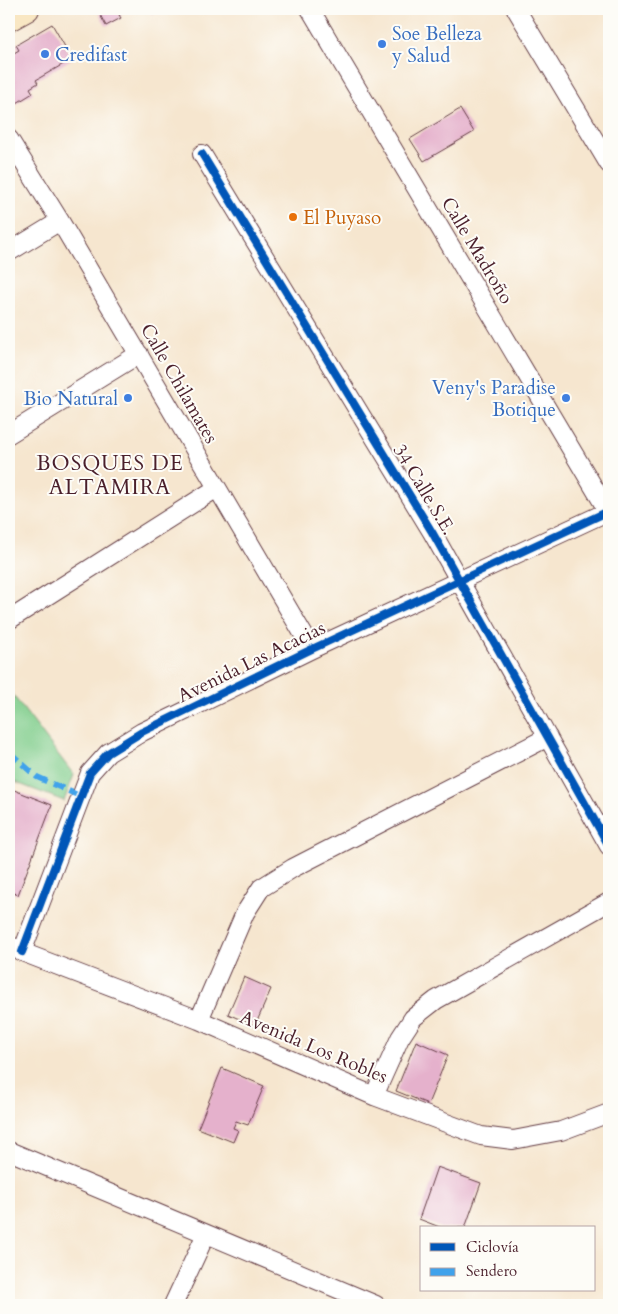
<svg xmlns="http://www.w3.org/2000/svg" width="618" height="1314" viewBox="0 0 618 1314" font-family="Cardo,serif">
<rect width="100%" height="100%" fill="#fdfcf7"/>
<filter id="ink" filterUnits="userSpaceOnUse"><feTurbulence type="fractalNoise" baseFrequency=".02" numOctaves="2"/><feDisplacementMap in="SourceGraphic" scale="10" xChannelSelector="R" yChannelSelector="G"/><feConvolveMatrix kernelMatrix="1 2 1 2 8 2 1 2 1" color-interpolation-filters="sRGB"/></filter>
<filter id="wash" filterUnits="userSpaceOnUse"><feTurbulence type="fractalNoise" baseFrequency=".0096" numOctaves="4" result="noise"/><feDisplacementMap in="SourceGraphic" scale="20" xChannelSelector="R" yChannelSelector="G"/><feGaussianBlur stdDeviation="1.12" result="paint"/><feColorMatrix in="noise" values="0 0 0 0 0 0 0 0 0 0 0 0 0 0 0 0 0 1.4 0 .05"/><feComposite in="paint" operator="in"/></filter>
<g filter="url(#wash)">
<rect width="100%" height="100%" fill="#f6e6cf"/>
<path fill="#80cd8c" stroke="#65765c" d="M9 690 74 775 64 801 9 780Z"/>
<g id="blocks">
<path fill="#e5b1cc" d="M97 9H129L119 15 121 18 106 26Z
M149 9H161L152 14Z
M52 24 72 59 36 80 38 83 30 88 33 93 12 106 9 100V56L19 50 16 45Z
M460 109 474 132 424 161 410 139Z
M9 788 52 805 18 895 9 891Z
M244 977 271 989 255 1026 228 1014Z
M416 1041 448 1055 428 1104 396 1091Z
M222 1068 264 1086 248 1125 236 1121 233 1128 238 1130 233 1142 198 1128Z
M437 1167 481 1183 465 1228H442L419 1219Z"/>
</g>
</g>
<g filter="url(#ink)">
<use href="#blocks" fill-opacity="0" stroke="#643d44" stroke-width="1"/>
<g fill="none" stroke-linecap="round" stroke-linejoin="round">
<defs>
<path id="minor" d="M310 9 609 513
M516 9 609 164
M9 139 60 221 312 649
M202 154 432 532 609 846
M9 252 60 221
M9 434 139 354
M9 620 217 488
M9 945 22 952 199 1020 374 1096 481 1136 513 1140 561 1131 609 1113
M22 952 90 773 108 753 142 732 312 649 609 511
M199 1020 245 913 261 888 293 868 548 737
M374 1096 400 1038 413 1018 436 1000 609 902
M9 1151 376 1305
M173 1305 206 1234"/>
<path id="secondary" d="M9 19 27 9"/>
</defs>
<use href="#minor" stroke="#643d44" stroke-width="20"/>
<use href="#secondary" stroke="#643d44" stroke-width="26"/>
<use href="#minor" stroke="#fff" stroke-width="18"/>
<use href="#secondary" stroke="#f9e7c3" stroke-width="24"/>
<path stroke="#40a2eb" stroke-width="6" stroke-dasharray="12 6" stroke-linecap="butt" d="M9 752 37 777 82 797"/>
<defs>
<path id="cycleway" d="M202 154 432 532 609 846
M22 952 90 773 108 753 142 732 312 649 609 511"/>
</defs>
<use href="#cycleway" stroke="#fdfcf7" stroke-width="11"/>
<use href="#cycleway" stroke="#0057b8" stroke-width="8"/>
</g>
</g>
<g fill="#3f7fe0" stroke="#fdfcf7" stroke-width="2">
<circle cx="382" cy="44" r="5"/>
<circle cx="45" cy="54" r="5"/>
<circle cx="128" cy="398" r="5"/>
<circle cx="566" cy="398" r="5"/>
</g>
<circle fill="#e8710a" stroke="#fdfcf7" stroke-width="2" cx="293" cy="217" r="5"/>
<g text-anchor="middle" stroke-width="4" stroke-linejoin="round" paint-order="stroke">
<g font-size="19" fill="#366cbe" stroke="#fdfcf7" text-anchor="start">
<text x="392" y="40">Soe Belleza<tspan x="392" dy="22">y Salud</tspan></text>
<text x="55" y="61">Credifast</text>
<text x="556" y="394" text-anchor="end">Veny's Paradise<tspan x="556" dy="22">Botique</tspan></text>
<text x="118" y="405" text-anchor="end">Bio Natural</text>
</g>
<g font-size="19" fill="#c56008" stroke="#fdfcf7" text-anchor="start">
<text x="303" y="224">El Puyaso</text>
</g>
<g font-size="19" fill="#4a1f2b" stroke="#fdfcf7">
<text transform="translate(478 250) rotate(59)" y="7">Calle Madroño</text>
<text transform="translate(180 383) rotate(60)" y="7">Calle Chilamates</text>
<text transform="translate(425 489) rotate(59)" y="7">34 Calle S.E.</text>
<text transform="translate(251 661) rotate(-26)" y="7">Avenida Las Acacias</text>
<text transform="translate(314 1046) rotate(23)" y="7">Avenida Los Robles</text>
</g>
<g font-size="21" letter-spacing="1" fill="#4a1f2b" stroke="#fdfcf7">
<text x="110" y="470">BOSQUES DE<tspan x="110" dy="24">ALTAMIRA</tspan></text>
</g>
</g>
<rect width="618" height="1314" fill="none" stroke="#fdfcf7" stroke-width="30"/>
<rect x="420" y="1226" width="175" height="65" fill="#fdfcf7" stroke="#b5a4a5"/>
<rect x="430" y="1243" width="25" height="8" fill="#0057b8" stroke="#b5a4a5"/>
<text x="466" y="1252" font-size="15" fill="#4a1f2b">Ciclovía</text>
<rect x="430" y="1268" width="25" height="8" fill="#40a2eb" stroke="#b5a4a5"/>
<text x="466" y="1276" font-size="15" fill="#4a1f2b">Sendero</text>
</svg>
